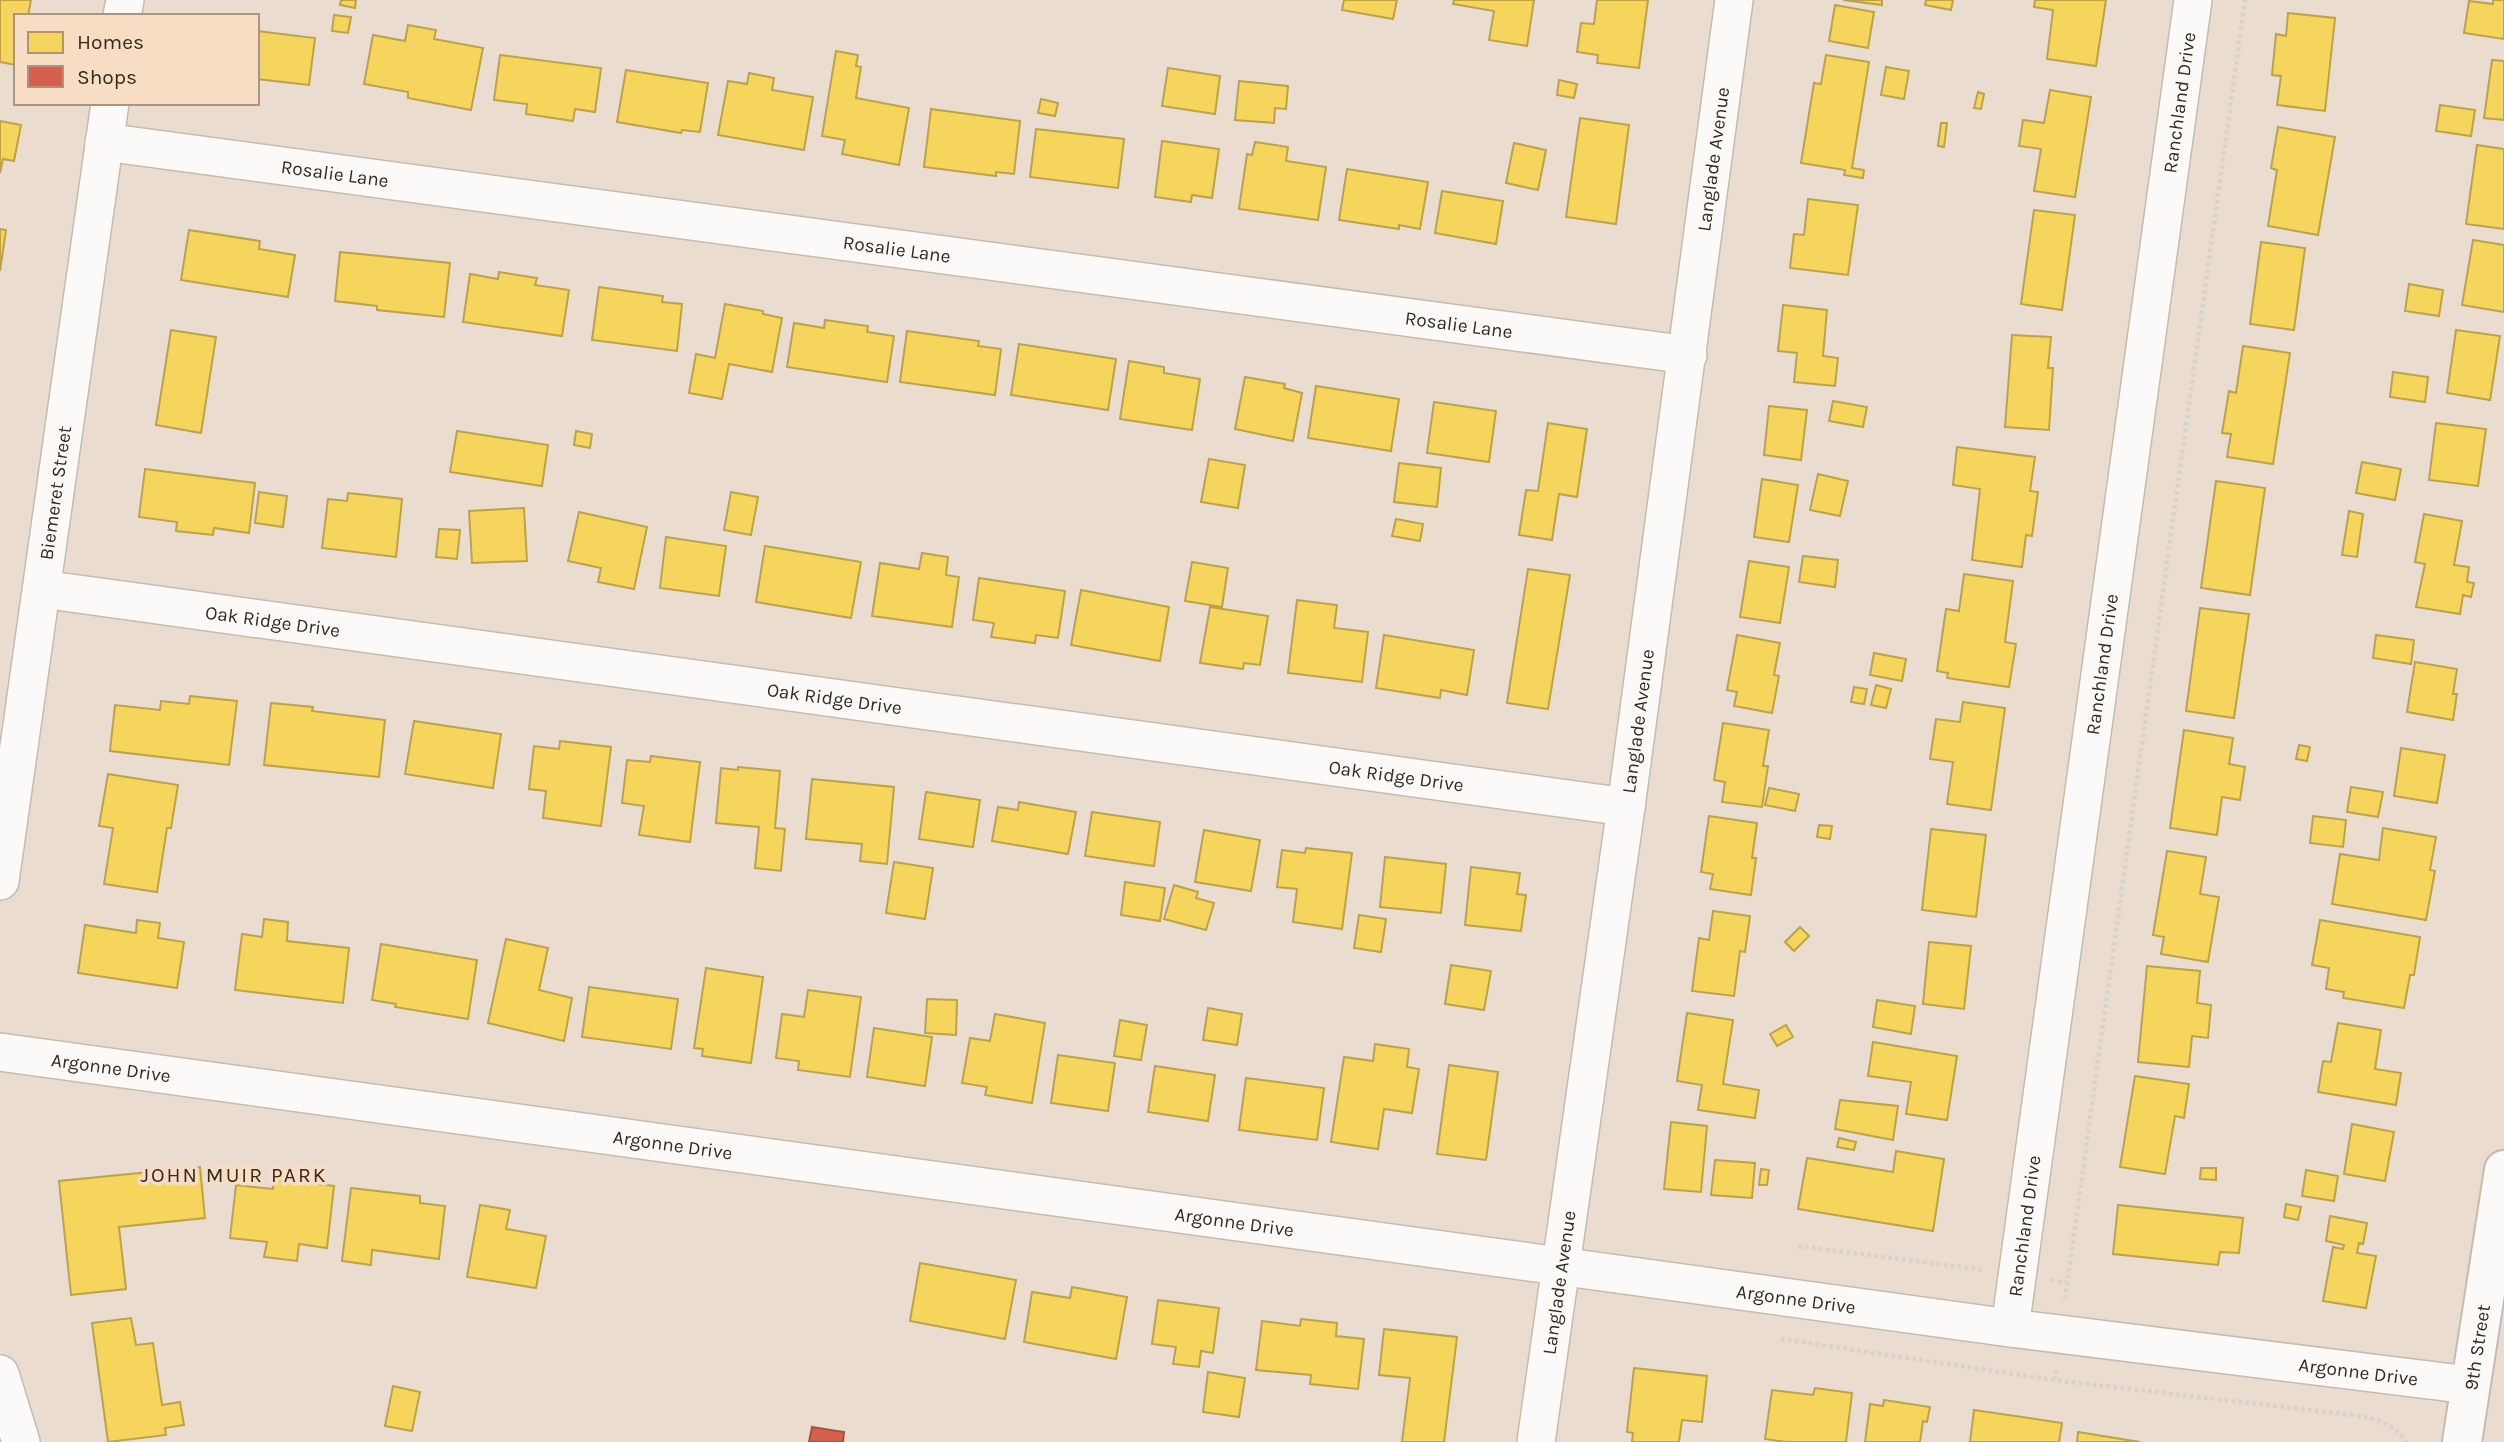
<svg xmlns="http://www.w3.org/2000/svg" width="2504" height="1442" viewBox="0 0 2504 1442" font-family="Karla,sans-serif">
<rect width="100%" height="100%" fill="#eaddcf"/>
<path fill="#f6d55c" stroke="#bca24a" stroke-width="2" d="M0 0H31L28 16H16V65L0 62Z
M341 0H356L355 8 340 5Z
M1344 0H1397L1393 19 1342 10Z
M1454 0H1534L1527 46 1489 40 1494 11 1453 4Z
M1597 0H1648L1639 68 1597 63 1598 55 1577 52 1581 23 1594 24Z
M1843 0H1882V5Z
M1926 0H1953L1951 10 1925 5Z
M2035 0H2106L2096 66 2047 59 2053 10 2034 7Z
M2493 0H2504V39L2464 33 2469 1 2493 4Z
M1835 5 1874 12 1868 48 1829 41Z
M2288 13 2335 18 2325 111 2277 105 2281 76 2272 75 2276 34 2286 36Z
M334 15 351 17 348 33 332 31Z
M408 25 436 30 434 39 483 48 471 110 408 98V92L364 84 373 35 405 41Z
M257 31 315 38 309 85 257 79Z
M836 51 858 55 856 66 861 67 856 98 909 108 899 165 842 154 845 140 822 136Z
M500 55 601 68 595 112 575 109 573 121 526 114 527 104 494 100Z
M1826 55 1869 62 1852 168 1864 170 1863 178 1844 175 1845 170 1801 163 1814 83 1821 84Z
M2492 60 2504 61V120L2484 118Z
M1886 67 1909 71 1904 99 1881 95Z
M1168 68 1220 76 1215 114 1162 106Z
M626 70 708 83 700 132 682 130 681 133 617 122Z
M749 73 774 78 772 90 813 97 804 150 718 135 728 81 747 84Z
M1559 80 1577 84 1574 98 1557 95Z
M1239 81 1288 86 1286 109 1275 108 1274 123 1235 120Z
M2050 90 2091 97 2075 197 2034 191 2041 149 2019 146 2023 120 2044 123Z
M1978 92 1984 94 1981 109 1974 108Z
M1041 99 1058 103 1055 116 1038 113Z
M2440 105 2475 110 2471 136 2436 131Z
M931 109 1020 121 1014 174 996 172V176L924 167Z
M1580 118 1629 125 1616 224 1566 217Z
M0 121 21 125 14 161 3 159 0 173Z
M1941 123H1947L1944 147 1938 146Z
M2278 127 2335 137 2318 235 2268 226 2277 170 2271 168Z
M1036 129 1124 139 1118 188 1030 177Z
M1162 141 1219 149 1212 198 1192 195 1191 202 1155 197Z
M1255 142 1288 147 1286 161 1326 167 1318 220 1239 209 1247 154 1252 155Z
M1514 143 1546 150 1538 190 1506 183Z
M2477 145 2504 149V229L2466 224Z
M1347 169 1428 182 1420 229 1399 225V229L1339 220Z
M1442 191 1503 201 1496 244 1435 233Z
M1808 199 1858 205 1848 275 1790 268 1794 234 1804 235Z
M2034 210 2075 215 2062 310 2021 304Z
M0 229 6 230 0 271Z
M189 230 260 241 259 249 295 255 288 297 181 280Z
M2473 240 2504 245V312L2462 305Z
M2261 242 2305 248 2294 330 2250 324Z
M340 252 450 263 444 317 377 310V306L335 301Z
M499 272 537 278 535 285 569 290 562 336 463 322 470 274 498 279Z
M2409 284 2443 290 2439 316 2405 311Z
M599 287 663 296 662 302 682 304 677 351 592 340Z
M725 304 763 311V314L782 318 772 372 729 364 722 399 689 393 696 354 715 358Z
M1783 305 1827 310 1823 356 1838 358 1835 386 1794 382 1797 353 1778 351Z
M825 320 868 326 867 332 894 336 887 382 787 367 794 323 824 328Z
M171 330 216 337 201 433 156 425Z
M2456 330 2500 336 2490 400 2447 393Z
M907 331 979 341 978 346 1001 349 995 395 900 382Z
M2012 335 2051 337 2048 368H2053L2049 430 2005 427Z
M1019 344 1116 359 1108 410 1011 395Z
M2243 346 2290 353 2273 464 2227 457 2231 434 2222 433 2229 391 2236 393Z
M1129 361 1164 367V373L1200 379 1192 430 1120 419Z
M2393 372 2428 377 2425 402 2390 397Z
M1245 377 1285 384 1284 388 1302 393 1293 441 1235 429Z
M1316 386 1399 399 1391 451 1308 438Z
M1833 401 1867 407 1863 427 1829 421Z
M1434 402 1496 411 1489 462 1427 453Z
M1769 406 1807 410 1801 460 1764 455Z
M1548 423 1587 429 1577 497 1559 494 1552 540 1519 535 1526 490 1538 491Z
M2436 423 2486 429 2478 486 2429 480Z
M457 431 548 445 542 486 450 472Z
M576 431 592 434 590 448 574 445Z
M1957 447 2035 457 2030 491 2038 492 2032 536 2026 535 2022 567 1972 560 1980 489 1953 485Z
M1209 459 1245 465 1238 508 1201 502Z
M2362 462 2401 469 2395 500 2356 493Z
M1399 463 1441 468 1437 507 1394 502Z
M145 469 255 483 249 533 214 528 213 535 176 531 177 522 139 517Z
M1818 474 1848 481 1840 516 1810 510Z
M1762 479 1798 485 1789 542 1754 537Z
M2216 481 2265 488 2250 595 2201 588Z
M259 492 287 496 283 527 255 523Z
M731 492 758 497 751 535 724 530Z
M348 493 402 499 396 557 322 548 328 499 347 501Z
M524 508 527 561 472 563 469 511Z
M2349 511 2363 514 2357 557 2342 555Z
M579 512 647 527 634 589 598 582 601 568 568 561Z
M2424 514 2462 521 2454 565 2469 567 2467 582 2474 583 2471 597 2463 595 2460 614 2416 607 2425 564 2415 562Z
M1396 519 1423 524 1420 541 1392 536Z
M439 529 460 530 457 559 436 557Z
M666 537 726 546 719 596 660 588Z
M765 546 861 562 851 618 756 602Z
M922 553 948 557 946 575 959 577 952 627 872 616 880 563 919 569Z
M1803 556 1838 560 1835 587 1799 582Z
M1749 561 1789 567 1780 623 1740 617Z
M1192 562 1228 568 1222 607 1185 601Z
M1528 569 1570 575 1548 709 1507 703Z
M1964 574 2013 581 2005 642 2016 644 2009 687 1947 678 1948 673 1937 671 1946 609 1959 611Z
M979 578 1065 591 1058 638 1036 635 1035 643 991 637 994 623 973 620Z
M1081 590 1169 607 1160 661 1071 645Z
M1297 600 1337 605 1334 628 1368 632 1362 682 1288 673Z
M1210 607 1268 616 1260 665 1244 663 1243 669 1200 663Z
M2200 608 2249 614 2234 718 2186 711Z
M1384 635 1474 650 1467 695 1441 690 1440 698 1376 688Z
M1737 635 1780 643 1774 675 1779 676 1772 713 1734 706 1737 692 1727 690Z
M2376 635 2414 640 2411 664 2373 658Z
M1874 653 1906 659 1902 681 1870 675Z
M2415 662 2457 669 2453 694H2457L2453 720 2407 712Z
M1876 685 1891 689 1886 708 1871 705Z
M1854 687 1867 689 1864 704 1851 702Z
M190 696 237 701 229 765 110 751 115 705 160 710 161 701 189 704Z
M1963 702 2005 708 1991 810 1947 804 1953 762 1930 759 1936 719 1960 722Z
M271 703 313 707 312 711 385 720 379 777 264 765Z
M414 721 501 734 493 788 405 774Z
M1723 723 1769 730 1763 766H1768L1762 807 1722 802 1725 782 1714 780Z
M2184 730 2233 738 2229 764 2245 767 2240 800 2222 797 2217 835 2170 828Z
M560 741 611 747 601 826 543 818 546 791 529 789 534 746 559 749Z
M2299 745 2310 747 2307 761 2296 759Z
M2401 748 2445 755 2437 803 2394 796Z
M651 756 700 762 690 842 639 835 644 806 622 803 627 760 650 762Z
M738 767 780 771 775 828 785 829 781 871 755 868 759 827 716 823 721 768 738 770Z
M108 774 178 785 171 828H167L157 892 104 884 113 828 99 826Z
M812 779 894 787 887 864 860 861 862 844 806 839Z
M2351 787 2383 792 2378 817 2347 812Z
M1769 788 1799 794 1795 811 1765 805Z
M926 792 980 800 973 847 919 839Z
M1019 802 1076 812 1068 854 992 841 998 807 1018 810Z
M1092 812 1160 822 1154 866 1085 856Z
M1709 816 1757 823 1752 858H1756L1751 895 1710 889 1713 874 1701 872Z
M2313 816 2346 820 2343 847 2310 843Z
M1819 825 1832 826 1830 839 1817 837Z
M2383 828 2436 837 2430 870 2435 871 2426 920 2332 904 2340 854 2379 860Z
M1931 829 1986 835 1976 917 1922 910Z
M1204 830 1260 840 1251 891 1195 882Z
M1306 848 1352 853 1342 929 1293 922 1297 889 1277 887 1282 850 1305 853Z
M2167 851 2206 857 2200 894 2219 897 2208 962 2161 954 2164 937 2153 935Z
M1385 857 1446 864 1441 913 1380 907Z
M894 862 933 868 925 919 886 913Z
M1471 867 1520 873 1517 894 1526 895 1521 931 1465 925Z
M1125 882 1165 888 1160 921 1121 915Z
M1174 885 1198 892 1196 898 1214 903 1206 930 1164 919Z
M1713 911 1750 916 1745 952 1740 951 1734 996 1692 991 1699 938 1709 940Z
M1359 915 1386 919 1381 952 1354 948Z
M264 919 288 922 287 941 349 948 343 1003 235 990 242 934 262 937Z
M137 920 160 923 158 938 184 942 177 988 78 973 85 925 136 933Z
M2320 920 2420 937 2414 975H2410L2404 1008 2343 998 2344 992 2326 989 2329 968 2312 965Z
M1800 927 1809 936 1794 951 1785 942Z
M506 939 548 948 539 990 572 998 564 1041 488 1023Z
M1929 942 1971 946 1964 1009 1923 1004Z
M381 944 477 960 468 1019 395 1007 396 1004 372 1000Z
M1451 965 1491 971 1484 1010 1445 1004Z
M2147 966 2200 971 2197 1003 2211 1005 2208 1038 2192 1036 2189 1067 2138 1062Z
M706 968 763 977 751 1063 702 1056 703 1049 694 1048Z
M589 987 678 999 671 1049 582 1037Z
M808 990 861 997 850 1077 798 1070 799 1061 776 1058 782 1014 804 1017Z
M927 999 957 1000 956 1035 925 1033Z
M1877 1000 1915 1006 1911 1034 1873 1027Z
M1208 1008 1242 1014 1237 1045 1203 1040Z
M1687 1013 1733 1020 1723 1084 1759 1090 1755 1118 1698 1110 1702 1085 1677 1081Z
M995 1014 1045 1023 1032 1103 985 1095 987 1087 962 1083 970 1038 990 1041Z
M1120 1020 1147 1025 1141 1060 1114 1056Z
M2338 1023 2381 1030 2375 1069 2401 1073 2396 1105 2318 1092 2323 1061 2331 1062Z
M1786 1025 1793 1037 1777 1046 1770 1034Z
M874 1028 932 1037 925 1086 867 1077Z
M1873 1042 1957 1056 1947 1120 1906 1114 1911 1082 1868 1076Z
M1375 1044 1409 1049 1407 1067 1419 1069 1412 1113 1384 1109 1378 1149 1331 1142 1344 1057 1373 1061Z
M1058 1055 1115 1063 1108 1111 1051 1103Z
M1449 1065 1498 1072 1486 1160 1437 1154Z
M1155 1066 1215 1075 1208 1121 1148 1112Z
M2135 1076 2189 1084 2184 1118 2175 1116 2165 1174 2120 1167Z
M1246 1078 1324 1088 1317 1140 1239 1130Z
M1840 1100 1898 1106 1893 1140 1835 1129Z
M1671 1122 1707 1126 1701 1192 1664 1189Z
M2352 1124 2394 1132 2385 1181 2344 1174Z
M1839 1138 1856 1142 1854 1150 1837 1147Z
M1896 1151 1944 1159 1933 1231 1798 1209 1807 1158 1893 1172Z
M1715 1160 1755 1163 1752 1198 1711 1195Z
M200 1167 205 1218 119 1227 126 1289 71 1295 59 1181Z
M2201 1168H2216V1180L2200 1179Z
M1761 1169 1769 1170 1767 1185H1759Z
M2306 1170 2338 1176 2334 1201 2302 1196Z
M274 1179 334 1186 327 1248 299 1244 297 1261 264 1257 267 1242 230 1238 236 1185 273 1189Z
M351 1188 420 1196V1203L445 1206 439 1259 372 1250 371 1265 342 1261Z
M2286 1204 2301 1207 2298 1220 2284 1217Z
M480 1205 510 1210 506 1229 546 1236 536 1288 467 1277Z
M2118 1205 2243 1218 2239 1253 2220 1252 2218 1265 2113 1254Z
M2330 1216 2367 1223 2363 1244 2359 1243 2357 1253 2376 1256 2366 1308 2323 1301 2333 1247 2343 1249 2344 1245 2326 1241Z
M920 1263 1016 1280 1005 1339 910 1321Z
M1072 1287 1127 1297 1116 1359 1024 1342 1032 1292 1070 1298Z
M1158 1300 1219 1308 1213 1353 1201 1351 1199 1367 1173 1364 1176 1347 1152 1344Z
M131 1318 136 1345 153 1343 162 1405 180 1402 184 1425 165 1428 166 1435 108 1442 92 1323Z
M1301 1319 1337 1323 1336 1336 1364 1339 1358 1389 1310 1384 1311 1375 1256 1370 1262 1321 1300 1326Z
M1384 1329 1457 1337 1444 1442H1402L1410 1378 1379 1375Z
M1634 1368 1707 1376 1702 1422 1682 1420 1679 1442H1632L1633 1433 1627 1432Z
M1208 1372 1245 1378 1239 1417 1203 1412Z
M393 1386 420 1392 412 1431 385 1426Z
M1815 1388 1852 1393 1846 1442H1786L1765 1439 1772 1390 1813 1395Z
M1884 1400 1930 1407 1927 1422 1923 1421 1920 1442H1865L1870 1404 1883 1406Z
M1974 1410 2062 1423 2059 1442H1970Z
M2078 1432 2140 1442H2077Z"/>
<path fill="#d6604d" stroke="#a55040" stroke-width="2" d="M812 1427 844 1432 843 1442H809Z"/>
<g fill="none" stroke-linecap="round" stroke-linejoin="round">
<defs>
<g id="minor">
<path d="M122 16 125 0"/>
<path id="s1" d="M104 142 1688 355"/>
<path id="s2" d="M42 589 1626 807"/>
<path id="s3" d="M0 881 110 103"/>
<path id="s4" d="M0 1052 2010 1328 2469 1385"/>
<path id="s5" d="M2010 1328 2193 0"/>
<path d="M0 1374 21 1442"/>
<path id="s6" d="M1536 1442 1626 807 1734 0"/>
</g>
<g id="tertiary">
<path id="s7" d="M2462 1442 2504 1170"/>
</g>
</defs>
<use href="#minor" stroke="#c5bbb0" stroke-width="40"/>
<use href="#tertiary" stroke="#c5bbb0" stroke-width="42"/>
<path stroke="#d6d2cd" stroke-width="4.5" stroke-dasharray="3.5 3.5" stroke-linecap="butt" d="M1798 1246 1984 1270
M2051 1280 2068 1283
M2065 1299 2245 0
M1781 1339 2054 1380 2368 1417C2384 1423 2397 1427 2406 1442
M2054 1380 2056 1367"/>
<use href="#minor" stroke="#fcfaf8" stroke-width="37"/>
<use href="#tertiary" stroke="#fcfaf8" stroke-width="38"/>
</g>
<g text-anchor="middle" stroke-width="7" stroke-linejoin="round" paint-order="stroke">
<g font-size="19" fill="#332a20" stroke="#f6ddc3">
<text dy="7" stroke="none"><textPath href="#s5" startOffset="1237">Ranchland Drive</textPath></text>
<text dy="7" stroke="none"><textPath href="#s6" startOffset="1295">Langlade Avenue</textPath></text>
<text dy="7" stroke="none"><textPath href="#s1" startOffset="233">Rosalie Lane</textPath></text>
<text dy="7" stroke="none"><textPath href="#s1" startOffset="800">Rosalie Lane</textPath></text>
<text dy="7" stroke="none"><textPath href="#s1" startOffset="1367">Rosalie Lane</textPath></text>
<text dy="7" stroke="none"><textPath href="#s3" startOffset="392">Biemeret Street</textPath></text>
<text dy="7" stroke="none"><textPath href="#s2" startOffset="233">Oak Ridge Drive</textPath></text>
<text dy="7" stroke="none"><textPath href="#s5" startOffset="670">Ranchland Drive</textPath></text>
<text dy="7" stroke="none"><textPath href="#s2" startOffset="800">Oak Ridge Drive</textPath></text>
<text dy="7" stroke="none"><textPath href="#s6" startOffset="728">Langlade Avenue</textPath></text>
<text dy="7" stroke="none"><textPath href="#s2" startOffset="1367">Oak Ridge Drive</textPath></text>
<text dy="7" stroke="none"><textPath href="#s4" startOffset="112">Argonne Drive</textPath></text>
<text dy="7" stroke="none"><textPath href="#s4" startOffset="679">Argonne Drive</textPath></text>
<text dy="7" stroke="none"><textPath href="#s4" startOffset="1246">Argonne Drive</textPath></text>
<text dy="7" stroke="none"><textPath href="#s5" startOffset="103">Ranchland Drive</textPath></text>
<text dy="7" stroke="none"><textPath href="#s6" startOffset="161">Langlade Avenue</textPath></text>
<text dy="7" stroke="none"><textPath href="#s4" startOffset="1813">Argonne Drive</textPath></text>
<text dy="7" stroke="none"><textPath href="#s7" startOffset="96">9th Street</textPath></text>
<text dy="7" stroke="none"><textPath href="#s4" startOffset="2380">Argonne Drive</textPath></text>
</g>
<g font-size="21" letter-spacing="2" fill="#332a20" stroke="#f6ddc3">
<text x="234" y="1182">JOHN MUIR PARK</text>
</g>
</g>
<rect x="14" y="14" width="245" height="91" fill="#f6ddc3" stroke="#a89582" stroke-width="2"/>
<rect x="28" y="32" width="35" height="21" fill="#f6d55c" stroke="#a89582" stroke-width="2"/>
<text x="77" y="49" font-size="21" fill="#332a20">Homes</text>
<rect x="28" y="66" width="35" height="21" fill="#d6604d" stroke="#a89582" stroke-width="2"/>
<text x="77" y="84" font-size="21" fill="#332a20">Shops</text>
</svg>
